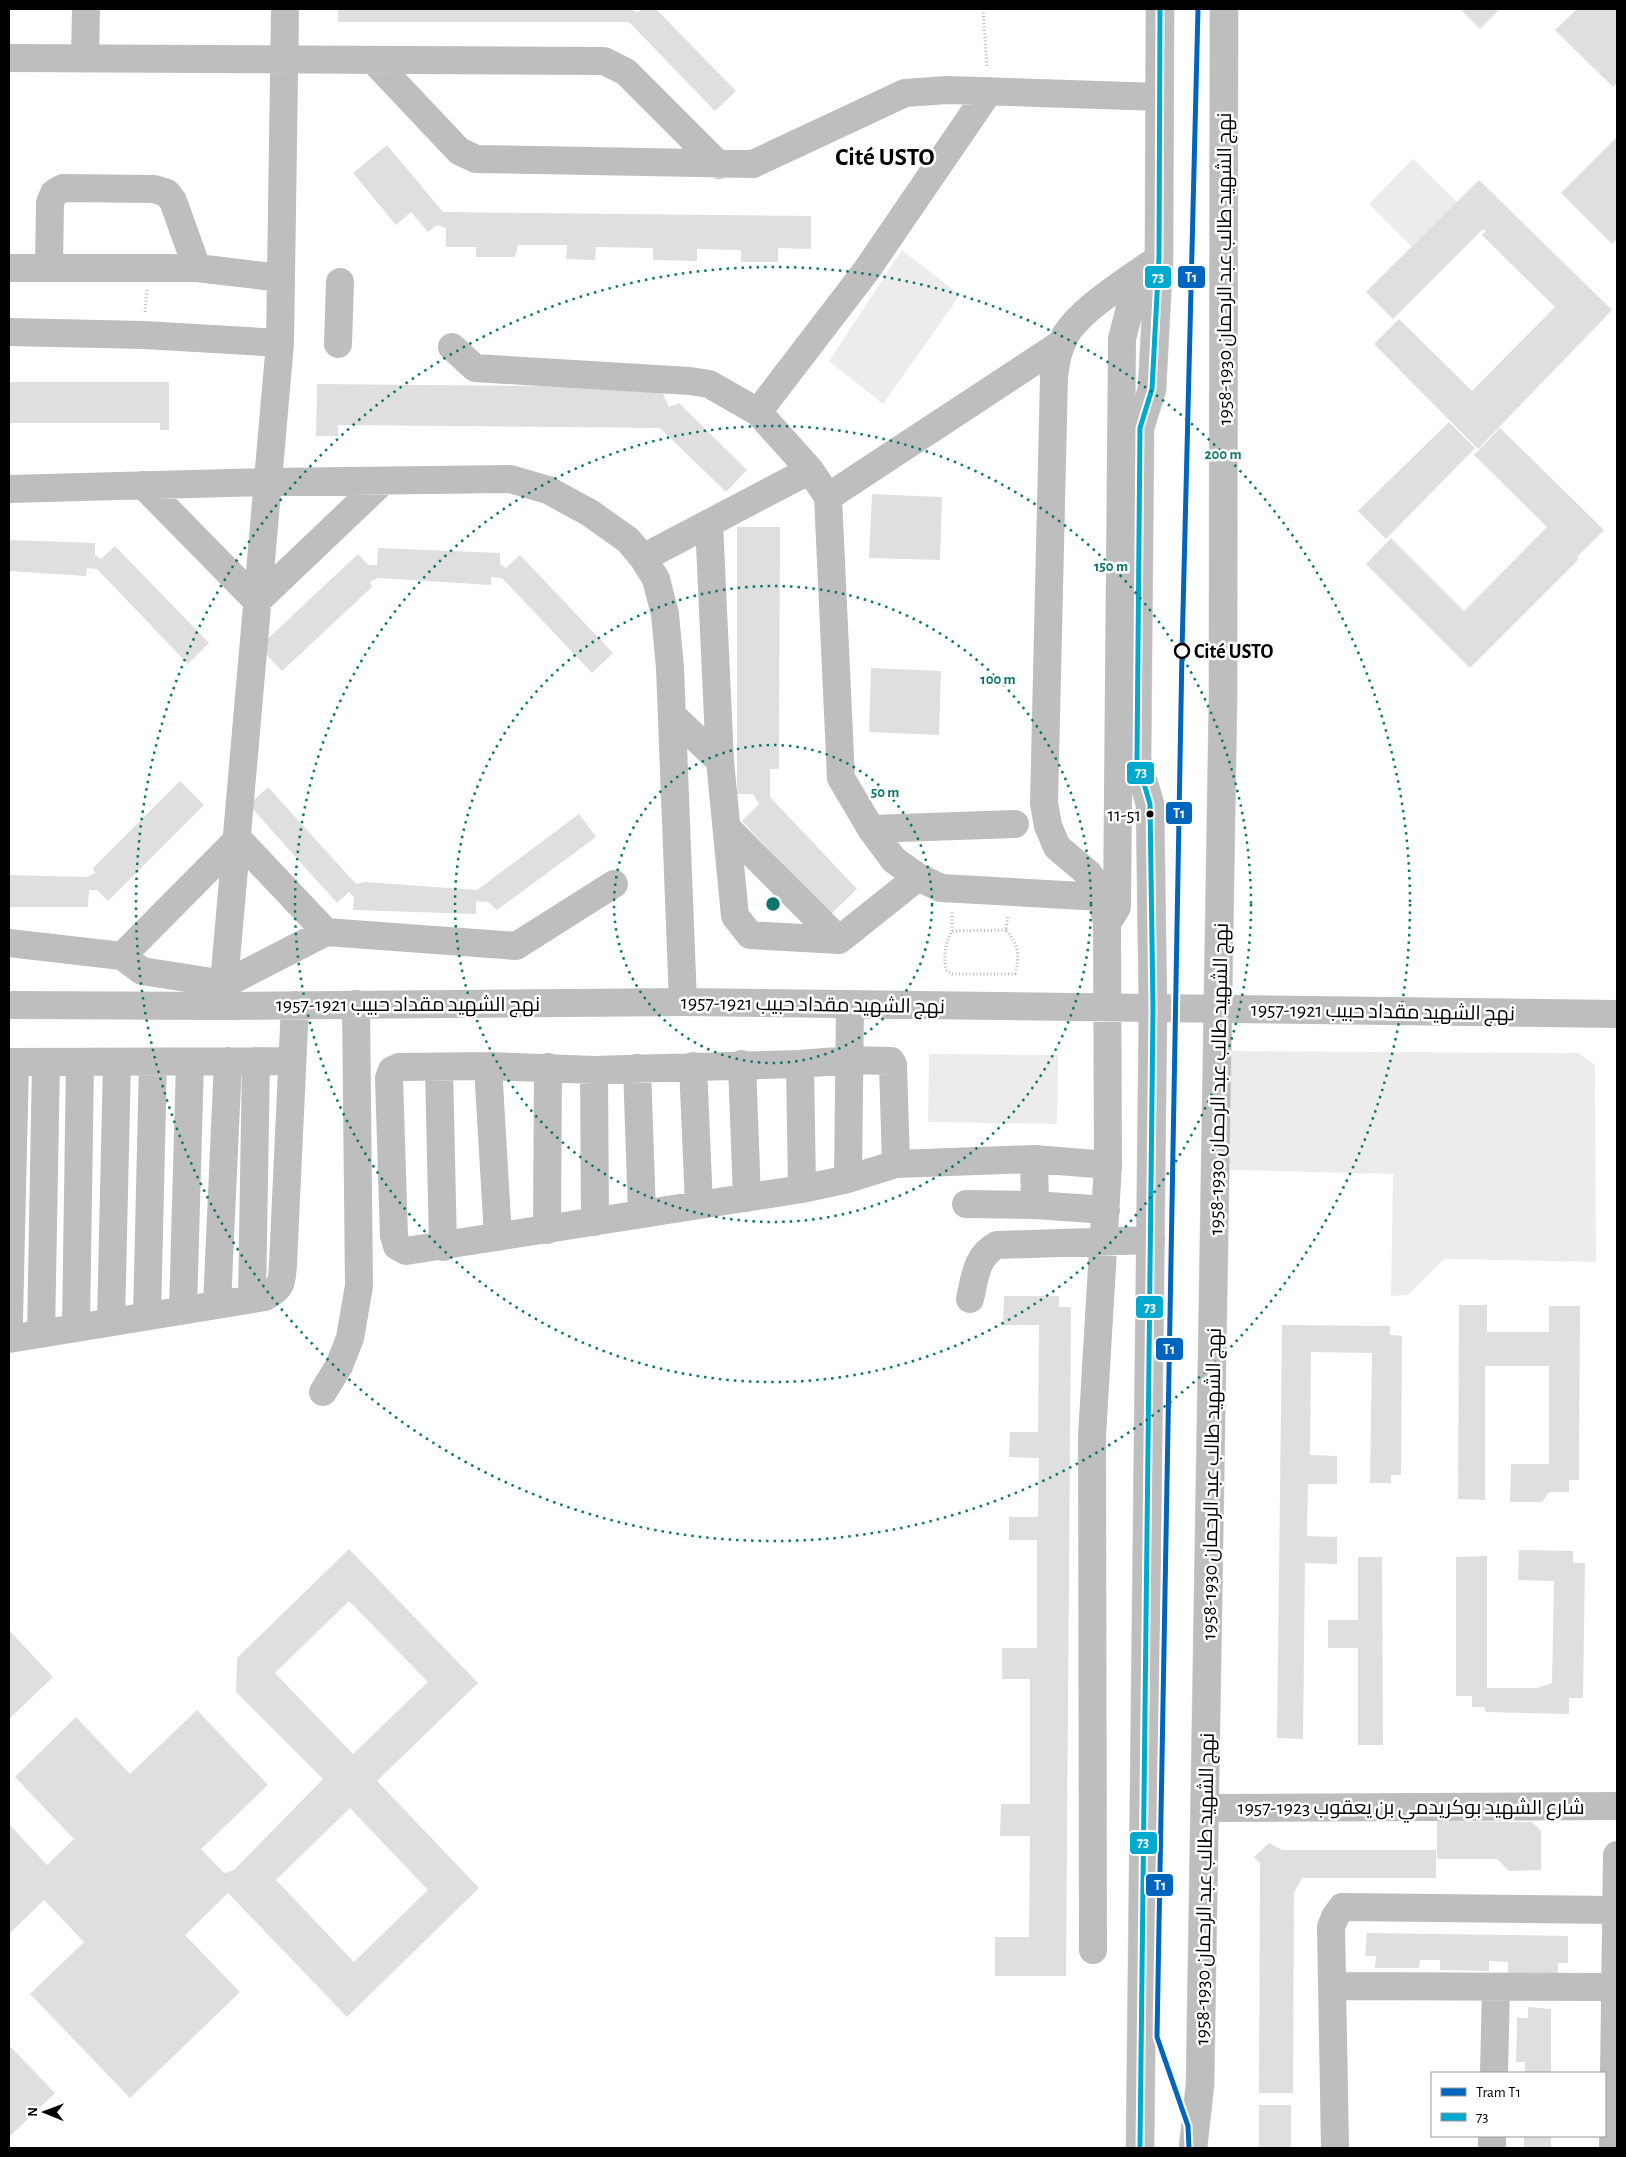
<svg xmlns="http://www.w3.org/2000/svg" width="1626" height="2157" viewBox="0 0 1626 2157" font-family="'Alegreya Sans',Cairo,sans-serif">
<rect width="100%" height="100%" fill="#fff"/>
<path fill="#ececec" d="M1413 159 1457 202 1412 247 1369 204Z
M902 250 960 295 883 404 829 361Z
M1230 1051 1578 1053 1595 1065 1596 1262 1444 1259 1408 1295 1391 1296 1393 1174 1229 1170Z
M929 1054 1058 1055 1057 1124 928 1122Z"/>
<path fill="#dfdfdf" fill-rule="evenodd" d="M338 9H630L638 12 641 9H656L736 91 715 111 629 22H338Z
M1460 9H1500L1480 29Z
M1577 9H1617V83L1613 87 1555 30Z
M1616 138 1617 239 1612 244 1561 193Z
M387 145 443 212 811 216V249L778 248V262H741V250L697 249V261L653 260V248L596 247 595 260 566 259 567 245H518L515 257H476V247H446V228L437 225 428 232 411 212 396 225 353 173Z
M1479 180 1612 310 1478 449 1374 344 1399 319 1472 391 1555 307 1482 235 1486 231 1483 229 1393 319 1366 292Z
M9 382H169V430H160V423H9Z
M317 384 660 387 669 407 679 403 747 470 726 492 660 428 338 425V436H316Z
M1449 422 1475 448 1386 539 1358 511Z
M1500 428 1604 530 1577 557 1579 559 1470 668 1366 564 1391 538 1464 611 1469 606 1547 527 1474 455Z
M872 494 942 497 940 560 869 558Z
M737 527H780L779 769H770V797L857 889 830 915 742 821 759 804 753 794H737Z
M9 540 95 543V555L101 559 115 546 209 643 188 664 97 569 87 568 86 576 9 571Z
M378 548 500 553V564L506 568 520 555 613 653 592 673 502 578 491 577V585L378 578 370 582 372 587 282 671 259 647 358 554 368 565H377Z
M871 668 941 671 939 735 869 732Z
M180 781 204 805 108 901 97 890H89L88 907H9V875L87 877 95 873 93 868Z
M268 787 356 884 365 882 477 890 579 814 596 837 497 910 488 902 476 901V914L353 910 354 897 349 892 337 903 249 805Z
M1004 1296H1059V1307H1071L1066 1976H995V1937H1029L1030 1836H1000L1001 1804H1030V1679H1002V1648H1037V1540H1009V1517H1038L1039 1458 1009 1457 1010 1432H1038L1039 1325H1003Z
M1459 1305H1487V1332H1549V1306H1580L1579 1480H1569V1492H1549L1542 1502H1510L1511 1464H1549V1366H1485V1500L1458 1499Z
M1282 1325 1390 1326V1335L1402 1336 1401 1475H1391V1483H1370L1372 1353 1311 1352 1310 1455 1337 1456V1484H1308L1307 1536 1337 1537V1564L1305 1563 1303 1739 1277 1738Z
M349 1549 478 1683 377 1781 479 1888 347 2017 228 1893 185 1935 240 1992 130 2098 30 1994 84 1942 44 1900 9 1934V1824L47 1865 74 1839 15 1777 76 1717 130 1774 197 1710 268 1785 201 1849 224 1873 234 1870 323 1779 236 1692 237 1658ZM349 1601 428 1682 353 1754 275 1673ZM350 1808 428 1890 354 1962 276 1880Z
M1519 1550 1573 1551V1563H1585L1583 1698H1569V1714L1486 1712 1484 1707H1472V1696H1456V1557L1487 1556V1688H1538L1552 1683 1554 1581 1518 1580Z
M1358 1557H1382L1383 1745H1358V1648H1328V1620H1358Z
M9 1630 53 1677 9 1719Z
M1437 1821 1532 1822 1541 1831V1870L1509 1871 1497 1859H1437Z
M1269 1843 1282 1850H1436V1878H1302L1294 1893 1293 2093H1259L1260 1863 1254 1857Z
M1367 1933 1568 1936V1963H1558V1974L1508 1973V1962L1489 1961V1971L1440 1970V1960H1420L1419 1968H1375L1376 1956H1365Z
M1528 2007 1551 2009V2073H1525V2062H1516L1517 2018H1528Z
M9 2045 55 2093 9 2137Z
M1259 2105H1291V2148H1259Z
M1524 2136H1551V2148H1524Z"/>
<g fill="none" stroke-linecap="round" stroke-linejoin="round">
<defs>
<path id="major" d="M1140 2148 1153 1009 1150 804 1137 760 1140 428 1152 389 1159 258 1160 9
M1193 2148 1200 2085 1223 697 1224 9"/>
</defs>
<use href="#major" stroke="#dbdbdb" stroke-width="29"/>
<path stroke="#b9b9b9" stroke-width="3" stroke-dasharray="1 2.5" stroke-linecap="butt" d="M983 9 987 68
M145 312 147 290
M1006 930 952 931C945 945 943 955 946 970L952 974H1015C1020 957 1019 944 1006 930L1008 915
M952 931V911"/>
<path stroke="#bebebe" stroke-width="28" d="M9 58 604 61 626 72 719 165
M85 59 86 9
M374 61 459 151 476 159 753 164 905 93 947 90 1160 97
M49 266 50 203 54 193 63 188 154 189 167 193 173 201 197 268
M9 268H197L281 278
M9 332 144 335 280 343
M1062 343 828 497 841 778 871 829 894 860 918 877 941 888 1101 897
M338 344 340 282
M452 347 475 368 690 381 709 384 758 412
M143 485 257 601 383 481
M9 489 267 482 510 479 548 490 590 513 628 540 643 558 656 579 665 614 670 668 683 1002
M828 497 810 470 758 412 866 271 989 91
M709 523 720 761
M643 558 810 470
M672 715 720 761 735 916 750 935 839 940 918 877
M727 828 839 940
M871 829 1015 824
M1111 917 1117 907 1122 339 1139 272
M9 943 122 956 238 839 326 932
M122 956 142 971 225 984 326 932 516 946 614 884
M9 1005 222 1006 683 1002 1617 1014
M222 1006 280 343 285 9
M9 1062 292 1061
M742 1064 747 1198
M800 1064 802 1189
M488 1066 498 1237
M693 1066 699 1205
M439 1067 443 1247
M637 1068 642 1214
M594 1070 595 1222
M1034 1159 1035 1205
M896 1164 893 1065 891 1061 849 1060 800 1064 594 1070 488 1066 399 1067 392 1070 389 1078 394 1236 397 1246 406 1251 802 1189 848 1179 896 1164 1034 1159 1108 1165
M848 1179 850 1004
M966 1204 1035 1205 1106 1210
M547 1230 548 1067
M252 1299 256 1061
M970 1299C975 1277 976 1256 997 1245L1151 1240
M217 1305 228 1061
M183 1310 190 1062
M147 1316 153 1062
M9 1320 15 1062
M111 1322 117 1062
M76 1328 80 1062
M41 1334 46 1062
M9 1339 265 1297C282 1288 282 1282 283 1264L295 1005
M323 1392 339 1366 350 1338 359 1286 356 1004
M1205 1808 1617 1806
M1093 1950 1092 1436 1108 1165 1107 923 1100 891 1089 874 1057 847 1048 826 1044 803 1054 376C1056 362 1058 349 1065 336 1080 309 1133 277 1159 258
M1332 1986 1615 1987
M1494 2073 1496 1987
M1335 2148 1331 1927 1335 1917 1342 1907 1616 1910
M1492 2148V2136
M1613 2148 1617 1855"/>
<use href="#major" stroke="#bebebe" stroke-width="28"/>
<defs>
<path id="bus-1" d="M1140 2148 1153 1009 1150 804 1137 760 1140 428 1152 389 1159 258 1160 9"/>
</defs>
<use href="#bus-1" stroke="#fff" stroke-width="9"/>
<use href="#bus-1" stroke="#00a9ce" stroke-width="5"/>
<defs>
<path id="tram-1" d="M1189 2148 1188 2126 1157 2037 1182 651 1198 9"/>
</defs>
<use href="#tram-1" stroke="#fff" stroke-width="9"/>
<use href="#tram-1" stroke="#0065bd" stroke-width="5"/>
</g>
<g fill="none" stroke="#0f766e" stroke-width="2.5" stroke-dasharray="2.5 5">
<circle cx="773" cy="904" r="159"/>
<circle cx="773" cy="904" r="318"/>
<circle cx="773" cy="904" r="478"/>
<circle cx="773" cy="904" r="637"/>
</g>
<circle fill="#fff" stroke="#000" stroke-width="2.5" cx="1182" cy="651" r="7"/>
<circle fill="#000" stroke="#fff" stroke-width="2" cx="1150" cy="814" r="4.5"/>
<g text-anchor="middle" stroke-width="5" stroke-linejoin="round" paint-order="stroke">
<g font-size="19" fill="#000" stroke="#fff" text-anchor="end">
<text x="1141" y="821">11-51</text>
</g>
<g font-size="20" fill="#000" stroke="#fff">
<text transform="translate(1224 269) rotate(-90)" y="7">نهج الشهيد طالب عبد الرحمان 1930-1958</text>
<text x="408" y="1011">نهج الشهيد مقداد حبيب 1921-1957</text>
<text transform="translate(813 1004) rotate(1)" y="7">نهج الشهيد مقداد حبيب 1921-1957</text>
<text transform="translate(1383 1011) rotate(1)" y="7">نهج الشهيد مقداد حبيب 1921-1957</text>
<text transform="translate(1218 1079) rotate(-89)" y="7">نهج الشهيد طالب عبد الرحمان 1930-1958</text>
<text transform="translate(1211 1484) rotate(-89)" y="7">نهج الشهيد طالب عبد الرحمان 1930-1958</text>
<text x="1411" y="1814">شارع الشهيد بوكريدمي بن يعقوب 1923-1957</text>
<text transform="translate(1204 1889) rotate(-89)" y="7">نهج الشهيد طالب عبد الرحمان 1930-1958</text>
</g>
<g font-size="20" font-weight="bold" fill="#000" stroke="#fff" text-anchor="start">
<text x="1194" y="658">Cité USTO</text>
</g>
<g font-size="25" font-weight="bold" fill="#000" stroke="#fff">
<text x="885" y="165">Cité USTO</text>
</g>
</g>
<circle cx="773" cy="904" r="8" fill="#0f766e" stroke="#fff" stroke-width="2.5"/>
<g font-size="15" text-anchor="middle" font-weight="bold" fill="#0f766e" stroke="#fff" stroke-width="5" stroke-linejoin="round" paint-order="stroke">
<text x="1223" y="459">200 m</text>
<text x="1111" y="571">150 m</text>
<text x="998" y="684">100 m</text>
<text x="885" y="797">50 m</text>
</g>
<g stroke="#fff" stroke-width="2">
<rect x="1144" y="265" width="28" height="24" rx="5" fill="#00a9ce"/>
<rect x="1177" y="265" width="29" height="24" rx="5" fill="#0065bd"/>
<rect x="1126" y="761" width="29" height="24" rx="5" fill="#00a9ce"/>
<rect x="1165" y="801" width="28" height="24" rx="5" fill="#0065bd"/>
<rect x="1135" y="1295" width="29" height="24" rx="5" fill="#00a9ce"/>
<rect x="1155" y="1337" width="29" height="24" rx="5" fill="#0065bd"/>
<rect x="1129" y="1831" width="29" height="24" rx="5" fill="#00a9ce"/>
<rect x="1145" y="1873" width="29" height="24" rx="5" fill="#0065bd"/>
</g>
<g font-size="14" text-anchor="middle" font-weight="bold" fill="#fff">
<text x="1158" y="282">73</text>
<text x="1191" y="282">T1</text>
<text x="1141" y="777">73</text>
<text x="1179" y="818">T1</text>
<text x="1150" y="1312">73</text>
<text x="1169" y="1354">T1</text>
<text x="1143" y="1847">73</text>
<text x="1160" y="1890">T1</text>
</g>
<rect width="1626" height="2157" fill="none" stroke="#000000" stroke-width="20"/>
<rect x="1431" y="2072" width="175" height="65" fill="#ffffff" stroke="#999999"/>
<rect x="1441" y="2088" width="25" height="8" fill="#0065bd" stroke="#999999"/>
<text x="1476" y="2097" font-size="15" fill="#000000">Tram T1</text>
<rect x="1441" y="2113" width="25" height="8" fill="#00a9ce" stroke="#999999"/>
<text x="1476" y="2122" font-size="15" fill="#000000">73</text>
<g transform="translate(45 2112) rotate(271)" stroke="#ffffff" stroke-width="4" paint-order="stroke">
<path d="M0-4L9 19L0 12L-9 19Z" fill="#000000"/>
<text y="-8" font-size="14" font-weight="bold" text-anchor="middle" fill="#000000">N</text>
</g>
</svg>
